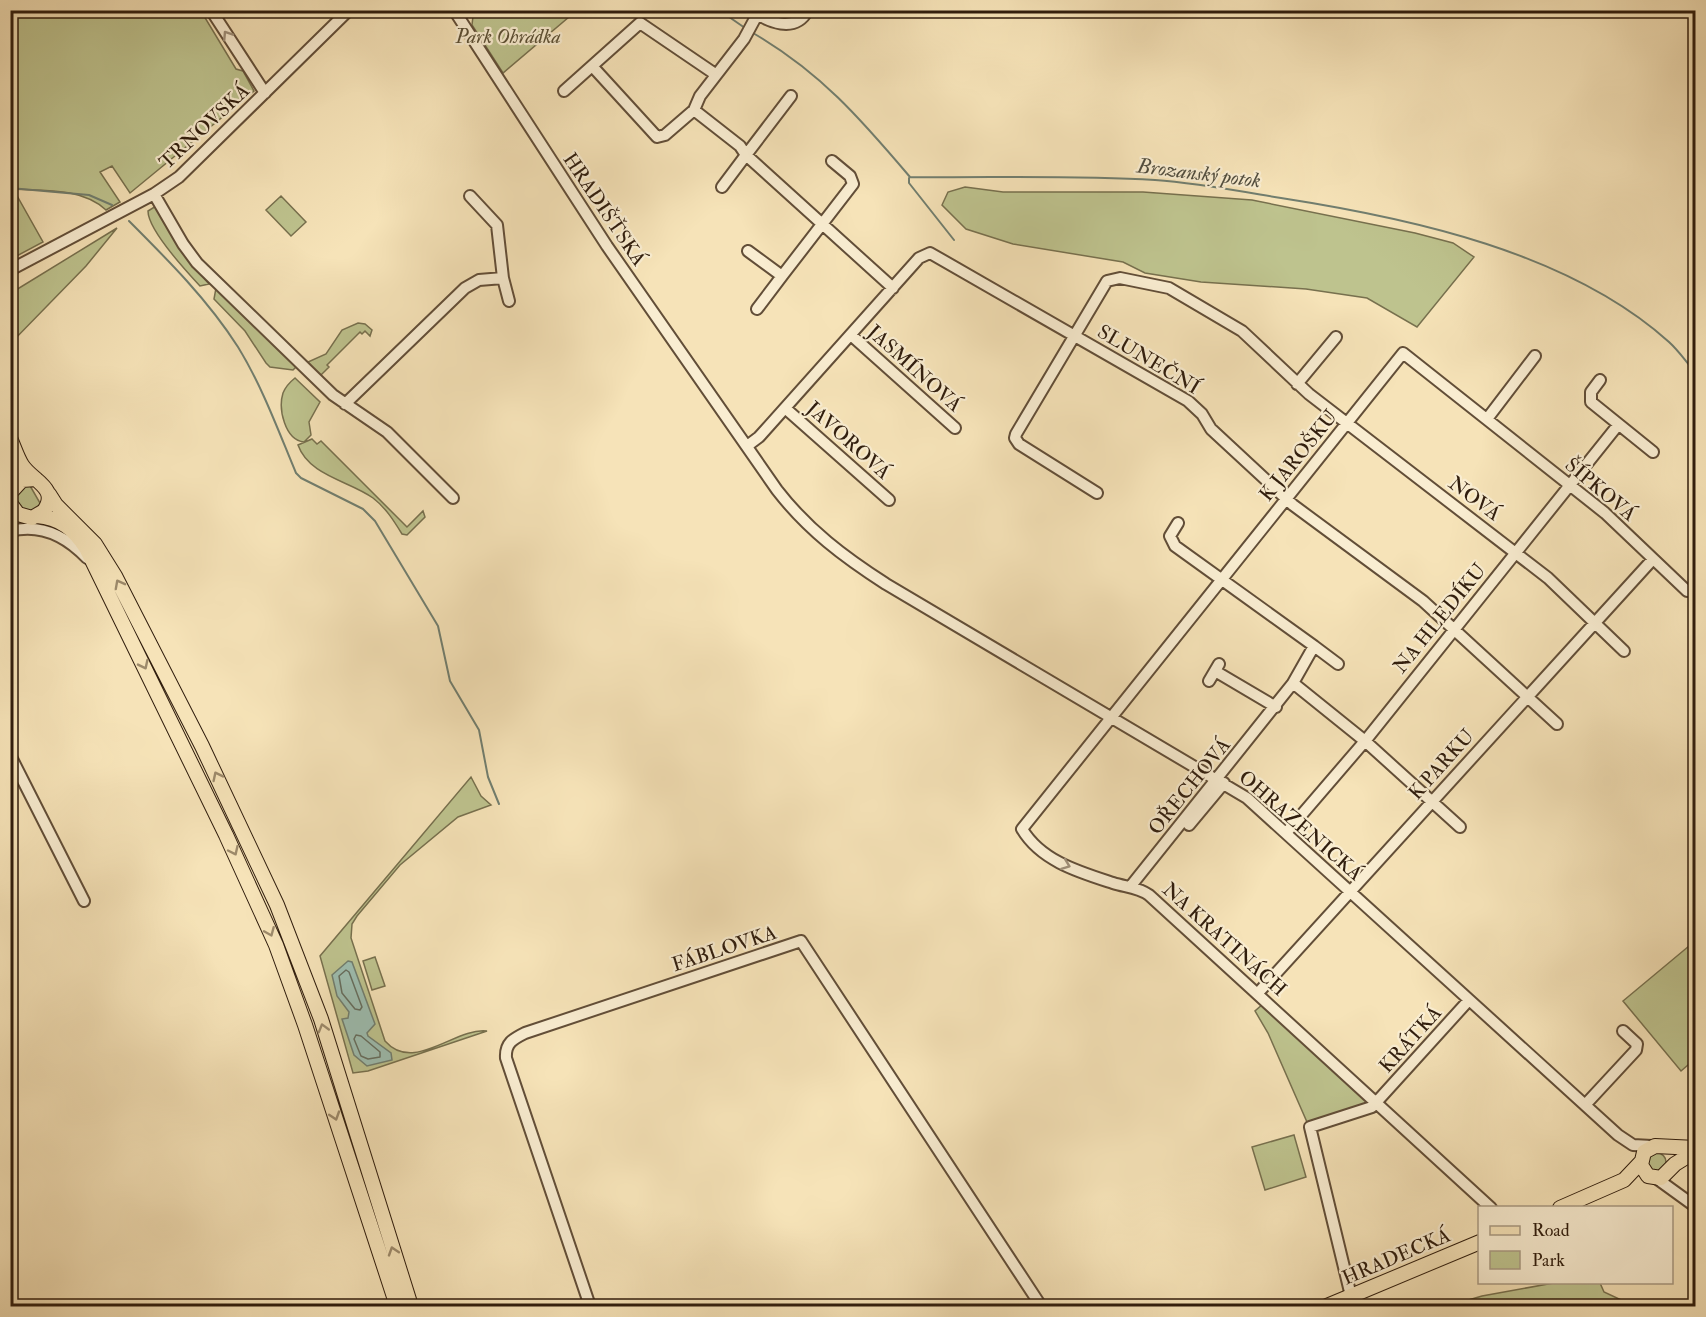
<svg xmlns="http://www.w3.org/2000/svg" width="1706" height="1317" viewBox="0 0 1706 1317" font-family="'IM FELL Double Pica',serif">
<rect width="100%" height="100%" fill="#f6e3b8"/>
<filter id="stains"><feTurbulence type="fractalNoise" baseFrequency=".00333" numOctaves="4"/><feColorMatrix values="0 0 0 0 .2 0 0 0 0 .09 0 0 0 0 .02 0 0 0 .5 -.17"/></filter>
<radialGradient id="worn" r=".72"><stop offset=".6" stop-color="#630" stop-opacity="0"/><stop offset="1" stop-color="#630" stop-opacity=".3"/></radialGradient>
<path fill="#bec38e" stroke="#77704e" stroke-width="1.5" d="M10 11H201L236 69 243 71 254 91 130 193 112 166 100 172 120 202 106 210C81 187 42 191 11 189Z
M463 11H576L503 73 472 25 473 16Z
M965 187 1003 192H1143L1252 200 1415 233 1453 243 1474 257 1417 327 1367 298 1306 289 1201 282 1145 273 1123 262 1013 244 966 229 942 205 948 192Z
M11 194H16L43 242 11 259Z
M281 196 306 222 291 236 266 210Z
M156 206 186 257 209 284 200 286C186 271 148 230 148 211Z
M117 228 86 266 11 343V293Z
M216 288 298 365 293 370 270 367 266 363 245 331 214 299Z
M358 323 365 324 372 330 370 336 365 331 362 334 360 332 327 365 329 367 320 376 308 362 326 354 342 330Z
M295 378 320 402 309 422 311 435 304 442C285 440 278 409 283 393 285 388 290 382 295 378Z
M312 439 317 444 321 441 407 527 423 511 425 517 407 535 402 534C394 521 386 508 373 498 350 481 309 476 298 445Z
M29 484 40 503 36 510 25 511C17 504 14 501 18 490Z
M471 777 481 796 491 805 458 817 400 865 357 916 352 924 351 938 385 1041C414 1074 455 1027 487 1031L368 1071 353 1073 320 956Z
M1695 941V1059L1681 1071 1623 1001Z
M375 957 385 986 372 990 363 961Z
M1263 1004 1371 1102 1307 1122 1268 1033 1255 1011Z
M1294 1135 1306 1177 1265 1190 1252 1147Z
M1648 1162a9 9 0 1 1 18 0a9 9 0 1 1-18 0Z
M1559 1282 1600 1283 1604 1292 1634 1306H1448L1482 1296Z"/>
<path fill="#9dbeb1" stroke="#717e6f" stroke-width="1.5" d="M348 961 352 962 375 1024 367 1033 368 1036 391 1053 392 1060 367 1066 354 1055 342 1019 348 1018 349 1012 337 996 332 975Z"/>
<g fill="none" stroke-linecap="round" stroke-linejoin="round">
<path stroke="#666e5f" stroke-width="1.5" d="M346 970 349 972 362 1007 360 1010 355 1009 342 993 339 976Z
M356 1035 361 1036 380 1052V1057L368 1059 361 1056 354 1039Z"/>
<path stroke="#717e6f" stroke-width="2" d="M719 10 745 28
M753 33C820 72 860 118 910 177 991 178 1074 175 1155 180 1197 183 1239 191 1281 198 1410 218 1569 252 1669 342 1679 351 1687 363 1696 373
M909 178V183L954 240
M10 188 89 195 112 205
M129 221C168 260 208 300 238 347 262 386 278 430 296 473L301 478 363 509 375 521 438 626 450 681 479 730 488 777 499 804"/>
<defs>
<path id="minor" d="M211 10 265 93
M454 10 607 246 777 490C808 530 844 557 886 584L1247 798 1618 1135 1633 1145 1652 1146
M751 10C768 22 795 34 808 10
M593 67 657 137 665 135 694 110 740 146 746 155 722 187
M564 91 640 23 715 74
M791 96 746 155 893 288
M694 110 700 96 744 39 757 15
M154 194 183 244 197 263 333 395 387 432 453 498
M470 196 497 225 503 278
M748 251 782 276 757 309
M10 270 154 194 179 177 349 10
M782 276 853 184 850 176 832 161
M851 335 955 428
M1600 380 1591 392V402L1653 452
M1297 384 1336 337
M345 404 465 288 479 280 503 278 509 301
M785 408 889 500
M1487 419 1535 356
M747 446 759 437 919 258 930 253 1188 401 1202 414 1211 429 1293 505 1423 601 1557 724
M1097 493 1019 444 1015 438 1016 434 1107 281 1120 278 1169 288 1242 331 1309 394 1548 578 1624 651
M1178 523 1170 536 1175 546 1314 646 1293 683 1365 741 1460 827
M10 531C41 523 66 536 87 558
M1314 646 1338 664
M1215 671 1276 707
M1209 681 1219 664
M10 755 84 901
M1189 825 1224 783
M1286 833 1365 741 1618 425
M1130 887 1293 683
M1258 993 1653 559
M1585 1105 1636 1050 1637 1044 1623 1031
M1656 1178 1696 1207
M1491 1208 1149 895C1138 887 1125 887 1113 883 1079 872 1041 861 1022 829L1403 353 1605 513 1687 591
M1351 1296 1310 1127 1372 1107 1469 1000
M590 1306 506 1058C505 1043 513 1039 525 1033L801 941 1041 1306"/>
<path id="major" d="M10 438C14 447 17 457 22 465 32 481 60 488 44 511L32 518 18 514 10 503
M10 461 13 472 12 490
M10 493 22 480 36 479
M49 494 56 505 95 544 115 576 202 746 277 905 321 1019 411 1306
M37 516C60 518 74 529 86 548L226 835 276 945 305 1025 397 1306
M1696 1148 1655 1146 1644 1152 1641 1165 1648 1176 1661 1178 1675 1164 1696 1151
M1560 1208 1624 1180 1641 1162
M1327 1306 1480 1242"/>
</defs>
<use href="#minor" stroke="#624e38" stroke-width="14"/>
<use href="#major" stroke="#301d0d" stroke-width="16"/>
<use href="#minor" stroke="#f9edd1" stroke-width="10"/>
<use href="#major" stroke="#f6e3b8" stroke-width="14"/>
</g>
<defs><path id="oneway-chevron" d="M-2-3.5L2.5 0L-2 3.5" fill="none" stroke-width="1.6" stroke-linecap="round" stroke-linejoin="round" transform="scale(1.5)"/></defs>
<g stroke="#9f8f79">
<use href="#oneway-chevron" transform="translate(227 35) rotate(-123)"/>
<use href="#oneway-chevron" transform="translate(1066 865) rotate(21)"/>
</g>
<g stroke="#9d8a6b">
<use href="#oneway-chevron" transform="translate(119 584) rotate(-118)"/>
<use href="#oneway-chevron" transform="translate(144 665) rotate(64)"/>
<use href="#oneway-chevron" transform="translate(217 776) rotate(-116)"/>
<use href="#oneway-chevron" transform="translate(234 851) rotate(65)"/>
<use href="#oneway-chevron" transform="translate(270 932) rotate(67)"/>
<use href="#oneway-chevron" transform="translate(323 1028) rotate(-106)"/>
<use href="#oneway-chevron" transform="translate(335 1116) rotate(72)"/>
<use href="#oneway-chevron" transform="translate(393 1251) rotate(-108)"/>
</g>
<g text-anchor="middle" stroke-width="4.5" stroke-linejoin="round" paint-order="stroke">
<g font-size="20" font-style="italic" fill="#5b4f34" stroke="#f9edd1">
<text x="508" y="43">Park Ohrádka</text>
</g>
<g font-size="20" fill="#301d0d" stroke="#f9edd1">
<text transform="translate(204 126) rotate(-43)" y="7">TRNOVSKÁ</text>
<text transform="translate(605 209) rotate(56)" y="7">HRADIŠŤSKÁ</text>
<text transform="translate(1149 359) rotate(31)" y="7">SLUNEČNÍ</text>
<text transform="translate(915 368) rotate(42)" y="7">JASMÍNOVÁ</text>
<text transform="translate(849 440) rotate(42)" y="7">JAVOROVÁ</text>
<text transform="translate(1298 455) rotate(-51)" y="7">K JAROŠKU</text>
<text transform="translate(1601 489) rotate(40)" y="7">ŠÍPKOVÁ</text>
<text transform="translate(1475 498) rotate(37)" y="7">NOVÁ</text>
<text transform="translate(1439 618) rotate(-51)" y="7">NA HLEDÍKU</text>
<text transform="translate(1441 764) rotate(-48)" y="7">K PARKU</text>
<text transform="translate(1189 786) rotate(-51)" y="7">OŘECHOVÁ</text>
<text transform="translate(1301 825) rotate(41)" y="7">OHRAZENICKÁ</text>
<text transform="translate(1225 939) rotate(42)" y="7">NA KRATINÁCH</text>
<text transform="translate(724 948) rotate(-18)" y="7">FÁBLOVKA</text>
<text transform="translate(1410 1039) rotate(-48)" y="7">KRÁTKÁ</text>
<text transform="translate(1396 1256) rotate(-23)" y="7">HRADECKÁ</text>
</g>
<g font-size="21" font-style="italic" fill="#514d3e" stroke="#f9edd1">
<text transform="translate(1199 173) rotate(7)" y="7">Brozanský potok</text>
</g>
</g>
<rect width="1706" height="1317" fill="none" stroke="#f6e3b8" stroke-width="36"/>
<rect x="12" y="12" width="1682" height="1293" fill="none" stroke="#301d0d" stroke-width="3"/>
<rect x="18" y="18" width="1670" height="1281" fill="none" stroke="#301d0d" stroke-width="1.5"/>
<rect x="1478" y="1206" width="195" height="78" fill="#f9edd1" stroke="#a99a83" stroke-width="1.5"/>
<rect x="1490" y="1226" width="30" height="9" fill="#f6e3b8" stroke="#a99a83" stroke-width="1.5"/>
<text x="1532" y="1236" font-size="18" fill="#301d0d">Road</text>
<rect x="1490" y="1251" width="30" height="18" fill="#bec38e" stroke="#a99a83" stroke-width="1.5"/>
<text x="1532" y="1266" font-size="18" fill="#301d0d">Park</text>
<rect width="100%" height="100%" filter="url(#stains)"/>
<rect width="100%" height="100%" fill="url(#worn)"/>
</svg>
